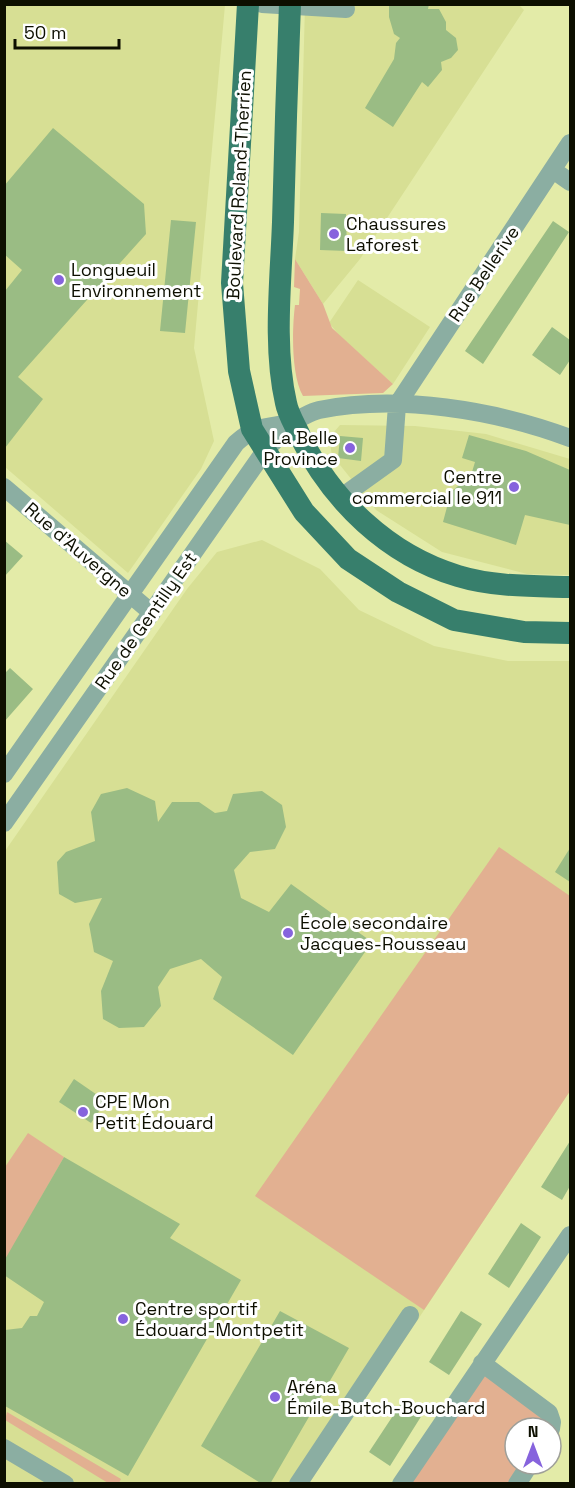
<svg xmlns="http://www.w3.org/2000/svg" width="575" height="1488" viewBox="0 0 575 1488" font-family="'Space Grotesk',sans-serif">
<rect width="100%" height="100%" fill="#e3eba8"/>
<path fill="#d7df94" d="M5 5H225L194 348 214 441 201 469 128 573 5 467Z
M305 5H519L524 10 360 259 323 304 295 259 299 232Z
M358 280 430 327 393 384 340 336 329 323Z
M340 425 415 426 486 434 570 459V575L527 574 442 552 376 510 332 455 329 438Z
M262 540 320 569 359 610 434 646 508 661H570V1091L309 1483 5 1484V851L187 589 217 552Z"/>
<path fill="#e2b091" d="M295 259 323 304 332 328 393 384 383 393 303 396C291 375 292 329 295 305H299L300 289 294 287Z
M499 847 570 896V1091L424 1310 255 1196Z
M28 1133 64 1157 5 1261V1167Z
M482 1363 549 1413 551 1428H515V1464H530L517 1483 401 1484Z
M7 1412 121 1479 119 1483H108L5 1420Z"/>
<path fill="#9abc84" d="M389 4H429L428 9H439L446 22V30L456 38 458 50 451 58 441 62 442 70 428 87 422 82 393 127 365 108 394 59 396 43 400 38 394 34 389 17Z
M53 128 144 204 146 234 18 377 43 399 5 448V291L22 270 4 254V186Z
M321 213 346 214 347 251 320 250Z
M171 220 196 222 185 333 160 331Z
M553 221 569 232 483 364 465 351Z
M552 327 570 340V360L560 375 532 355Z
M469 435 526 451 570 470V525L525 515 516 545 443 522 451 492 465 480 469 482 475 462 462 458Z
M340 436 363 438 361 461 338 458Z
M4 540 23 556 4 577Z
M10 668 33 689 4 722V674Z
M127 788 155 801 158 822 172 802H199L215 813 227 811 233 794 262 791 282 805 286 827 275 849 250 852 234 870 241 898 269 912 291 884 372 942 293 1055 213 999 222 977 201 959 170 969 158 987 161 1006 144 1027 119 1028 103 1019 101 991 113 961 94 952 89 924 102 898 75 903 59 894 57 862 66 852 95 841 91 812 101 794Z
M570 848V882L555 872Z
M74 1079 106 1101 91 1123 59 1102Z
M570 1141V1186L562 1200 541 1187Z
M64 1157 180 1224 170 1238 241 1280 128 1476 5 1406V1330L22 1328 30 1316H37L44 1302 4 1275V1261Z
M521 1223 541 1237 509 1288 488 1274Z
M280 1311 349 1348 270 1484H262L201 1446Z
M461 1311 482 1324 449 1375 429 1362Z
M402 1402 422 1415 390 1466 369 1452Z"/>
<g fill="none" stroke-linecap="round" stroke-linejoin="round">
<path stroke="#8baea2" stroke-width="18" d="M262 4 346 9
M553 170 570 182
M4 487 152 613
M340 498 393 460 397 405 570 143
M4 774 236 443C261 421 266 431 293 421 302 418 310 412 319 410 398 394 495 410 570 438
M4 823 264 452 293 421
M482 1363 549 1413 552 1422 551 1429
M4 1448 65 1484
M298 1484 410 1315
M401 1484 570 1235
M517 1484 530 1464"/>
<path stroke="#377f6c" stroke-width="22" d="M248 4 232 283 239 371 252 429 304 512 348 559 398 592 454 620 524 632 570 633
M290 4C287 77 285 149 283 222 281 279 273 347 286 403 288 414 295 425 300 436 332 501 388 555 458 576 494 587 534 586 570 587"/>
</g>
<g fill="#8663dd" stroke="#fff" stroke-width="2">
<circle cx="334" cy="234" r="6"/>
<circle cx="59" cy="280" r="6"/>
<circle cx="350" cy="448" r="6"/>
<circle cx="514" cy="487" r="6"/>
<circle cx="288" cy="933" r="6"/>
<circle cx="83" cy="1112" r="6"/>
<circle cx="123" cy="1319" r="6"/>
<circle cx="275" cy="1397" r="6"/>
</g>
<g text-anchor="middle" stroke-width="6" stroke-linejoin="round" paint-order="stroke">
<g font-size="18" fill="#0d0f00" stroke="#fff">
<text transform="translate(239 185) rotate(-87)" y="6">Boulevard Roland-Therrien</text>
<text transform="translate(484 274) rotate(-56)" y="6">Rue Bellerive</text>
<text transform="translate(78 550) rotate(41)" y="6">Rue d'Auvergne</text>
<text transform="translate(146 621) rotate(-55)" y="6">Rue de Gentilly Est</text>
</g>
<g font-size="18" fill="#0d0f00" stroke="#fff" text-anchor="start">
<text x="346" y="230">Chaussures<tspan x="346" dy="21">Laforest</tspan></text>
<text x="71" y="276">Longueuil<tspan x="71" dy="21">Environnement</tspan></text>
<text x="338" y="444" text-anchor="end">La Belle<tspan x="338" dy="21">Province</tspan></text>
<text x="502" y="483" text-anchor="end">Centre<tspan x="502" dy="21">commercial le 911</tspan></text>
<text x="300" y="929">École secondaire<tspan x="300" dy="21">Jacques-Rousseau</tspan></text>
<text x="95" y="1108">CPE Mon<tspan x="95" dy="21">Petit Édouard</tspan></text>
<text x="135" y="1315">Centre sportif<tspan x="135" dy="21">Édouard-Montpetit</tspan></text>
<text x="287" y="1393">Aréna<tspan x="287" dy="21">Émile-Butch-Bouchard</tspan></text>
</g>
</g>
<rect width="575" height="1488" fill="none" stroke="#0d0f00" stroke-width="12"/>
<g transform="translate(533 1446)"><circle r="28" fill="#ffffff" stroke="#9e9f99" stroke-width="1.5"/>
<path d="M0-4.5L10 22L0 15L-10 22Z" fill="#8663dd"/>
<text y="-9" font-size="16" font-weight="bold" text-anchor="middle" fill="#0d0f00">N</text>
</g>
<path d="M15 39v9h104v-9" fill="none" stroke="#0d0f00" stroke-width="3"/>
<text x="24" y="39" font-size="18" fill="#0d0f00" stroke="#ffffff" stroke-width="4.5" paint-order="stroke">50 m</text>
</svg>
